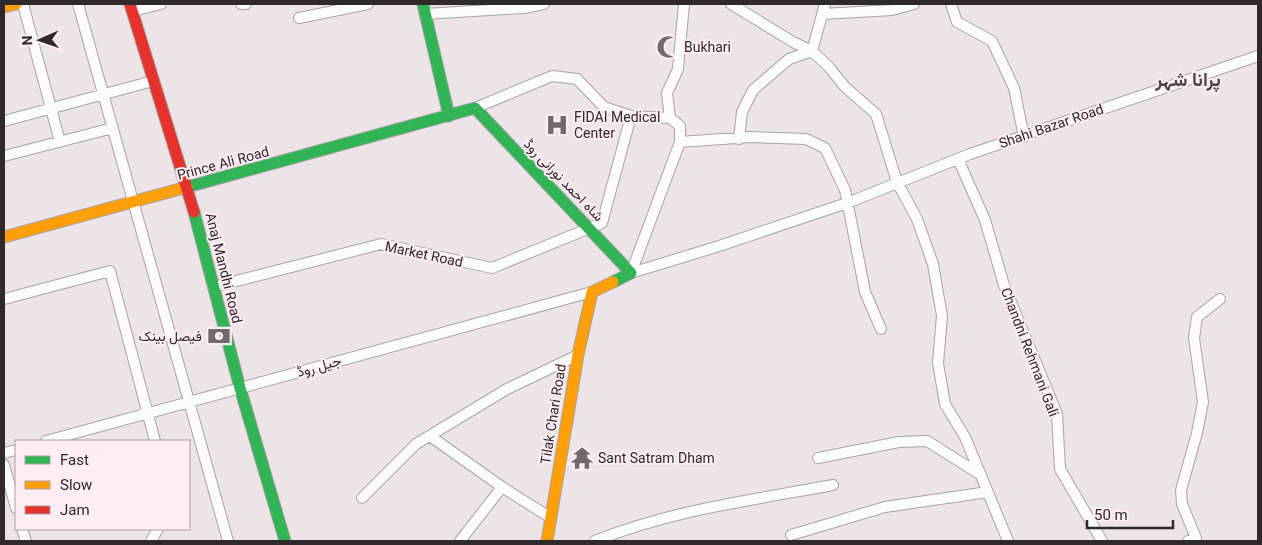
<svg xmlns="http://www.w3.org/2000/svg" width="1262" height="545" viewBox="0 0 1262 545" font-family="Roboto,Vazirmatn,sans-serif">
<rect width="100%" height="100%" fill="#ece4e6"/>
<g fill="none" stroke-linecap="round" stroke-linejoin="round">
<defs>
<path id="street" d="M23 4 60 142
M78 4 228 541
M241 4H246
M731 4 793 42 812 51 829 67 845 87 876 114 897 182 917 219 933 264 942 316 938 363 945 404 965 437 1008 541
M951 4 957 22 992 41 1014 88 1024 137
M133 11 161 4
M425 14 524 8 544 4
M823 14 892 10 914 4
M299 18 368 4
M812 51 825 4
M631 116 670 118
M4 121 153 81
M739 139 742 112 753 90 789 59 812 51
M680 142 750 137 806 139 825 148 845 190 865 292 881 329
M4 156 113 128
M958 159 985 220 1004 285 1057 414 1060 469 1102 541
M631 273 716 247 847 203 970 154 1258 56
M631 273 680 142V126L670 118 667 93 678 69 684 4
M213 287 381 244 492 268 602 223 631 116 604 107 577 79 552 76 475 108
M4 299 110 271 155 441
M430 436 502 487 551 518
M46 441 592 292
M4 453 16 450
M818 458 899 442 927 441 981 475
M4 465 16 508
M362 498 416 444 507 389 578 355
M22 529 26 541
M791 535 885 507 988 492
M151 541 158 529
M460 541 502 487
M595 541C671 510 753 500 833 485
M1188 541 1196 538 1182 504 1181 490 1197 433 1203 402 1194 338 1197 317 1220 299"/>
<path id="fast" d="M423 4 449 116
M187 187 475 108 631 273 613 282
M194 212 240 388 285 541"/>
<path id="slow" d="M4 7 16 4
M4 237 187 187
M547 541 578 355 592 292 613 282"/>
<path id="jam" d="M130 4 194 212"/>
</defs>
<use href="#street" stroke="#a8a3a4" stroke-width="12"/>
<use href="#fast" stroke="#a8a3a4" stroke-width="13"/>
<use href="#slow" stroke="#a8a3a4" stroke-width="13"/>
<use href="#jam" stroke="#a8a3a4" stroke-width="13"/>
<use href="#street" stroke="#fcfbfb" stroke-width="10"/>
<use href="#fast" stroke="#30b455" stroke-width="11"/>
<use href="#slow" stroke="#ff9f0a" stroke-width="11"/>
<use href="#jam" stroke="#e5322d" stroke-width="11"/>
</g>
<defs>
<symbol id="mosque-bare" viewBox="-9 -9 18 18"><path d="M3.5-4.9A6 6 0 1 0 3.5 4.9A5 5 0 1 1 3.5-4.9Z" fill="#716a6c" stroke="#feedf3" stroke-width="2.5" paint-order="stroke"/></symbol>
<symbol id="hospital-bare" viewBox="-9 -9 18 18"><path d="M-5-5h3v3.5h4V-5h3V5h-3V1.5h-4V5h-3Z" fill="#716a6c" stroke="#feedf3" stroke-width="2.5" paint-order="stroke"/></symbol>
<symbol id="bank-bare" viewBox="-9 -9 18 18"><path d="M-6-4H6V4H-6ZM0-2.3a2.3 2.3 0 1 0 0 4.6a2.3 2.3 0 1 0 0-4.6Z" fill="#716a6c" stroke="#feedf3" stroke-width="2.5" paint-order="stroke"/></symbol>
<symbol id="temple-bare" viewBox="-9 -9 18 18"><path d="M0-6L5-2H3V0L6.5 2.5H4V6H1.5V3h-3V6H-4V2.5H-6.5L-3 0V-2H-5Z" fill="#716a6c" stroke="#feedf3" stroke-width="2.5" paint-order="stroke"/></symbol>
</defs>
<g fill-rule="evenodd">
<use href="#mosque-bare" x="652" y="31" width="32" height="32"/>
<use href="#hospital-bare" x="541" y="109" width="32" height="32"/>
<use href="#bank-bare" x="203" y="320" width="32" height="32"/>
<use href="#temple-bare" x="566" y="442" width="32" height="32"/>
</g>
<g text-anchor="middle" stroke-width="4" stroke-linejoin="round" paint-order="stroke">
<g font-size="14" fill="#2f292b" stroke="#feedf3" text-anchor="start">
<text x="684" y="52">Bukhari</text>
<text x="574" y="122">FIDAI Medical<tspan x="574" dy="16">Center</tspan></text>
<text x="202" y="341" text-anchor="end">فیصل بینک</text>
<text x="598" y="463">Sant Satram Dham</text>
</g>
<g font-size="14" fill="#2f292b" stroke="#feedf3">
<text transform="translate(1051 126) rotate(-19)" y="5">Shahi Bazar Road</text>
<text transform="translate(223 163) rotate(-15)" y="5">Prince Ali Road</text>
<text transform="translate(564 180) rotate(46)" y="5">شاہ احمد نورانی روڈ</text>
<text transform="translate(424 254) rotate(12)" y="5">Market Road</text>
<text transform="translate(224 268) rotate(76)" y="5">Anaj Mandhi Road</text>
<text transform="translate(1030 352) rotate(69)" y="5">Chandni Rehmani Gali</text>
<text transform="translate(319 366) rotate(-16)" y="5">جیل روڈ</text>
<text transform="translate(553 414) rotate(-81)" y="5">Tilak Chari Road</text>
</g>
<g font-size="19" font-weight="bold" fill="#514449" stroke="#feedf3">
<text x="1188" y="86">پرانا شہر</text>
</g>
</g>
<rect width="1262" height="545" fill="none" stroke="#2f292b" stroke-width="10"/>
<rect x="15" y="440" width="175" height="90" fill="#feedf3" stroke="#ab9fa3"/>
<rect x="25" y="456" width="25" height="8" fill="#30b455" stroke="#ab9fa3"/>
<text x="60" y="465" font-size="15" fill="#2f292b">Fast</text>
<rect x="25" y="481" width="25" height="8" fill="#ff9f0a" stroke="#ab9fa3"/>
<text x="60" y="490" font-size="15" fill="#2f292b">Slow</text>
<rect x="25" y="506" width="25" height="8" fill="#e5322d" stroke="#ab9fa3"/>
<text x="60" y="515" font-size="15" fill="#2f292b">Jam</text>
<g transform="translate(40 40) rotate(268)" stroke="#feedf3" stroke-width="4" paint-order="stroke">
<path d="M0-4L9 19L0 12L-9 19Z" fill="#2f292b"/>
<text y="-8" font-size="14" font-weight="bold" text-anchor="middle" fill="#2f292b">N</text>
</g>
<path d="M1087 520v8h86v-8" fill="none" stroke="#2f292b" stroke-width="2.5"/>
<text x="1094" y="520" font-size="15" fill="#2f292b" stroke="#feedf3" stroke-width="4" paint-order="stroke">50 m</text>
</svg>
